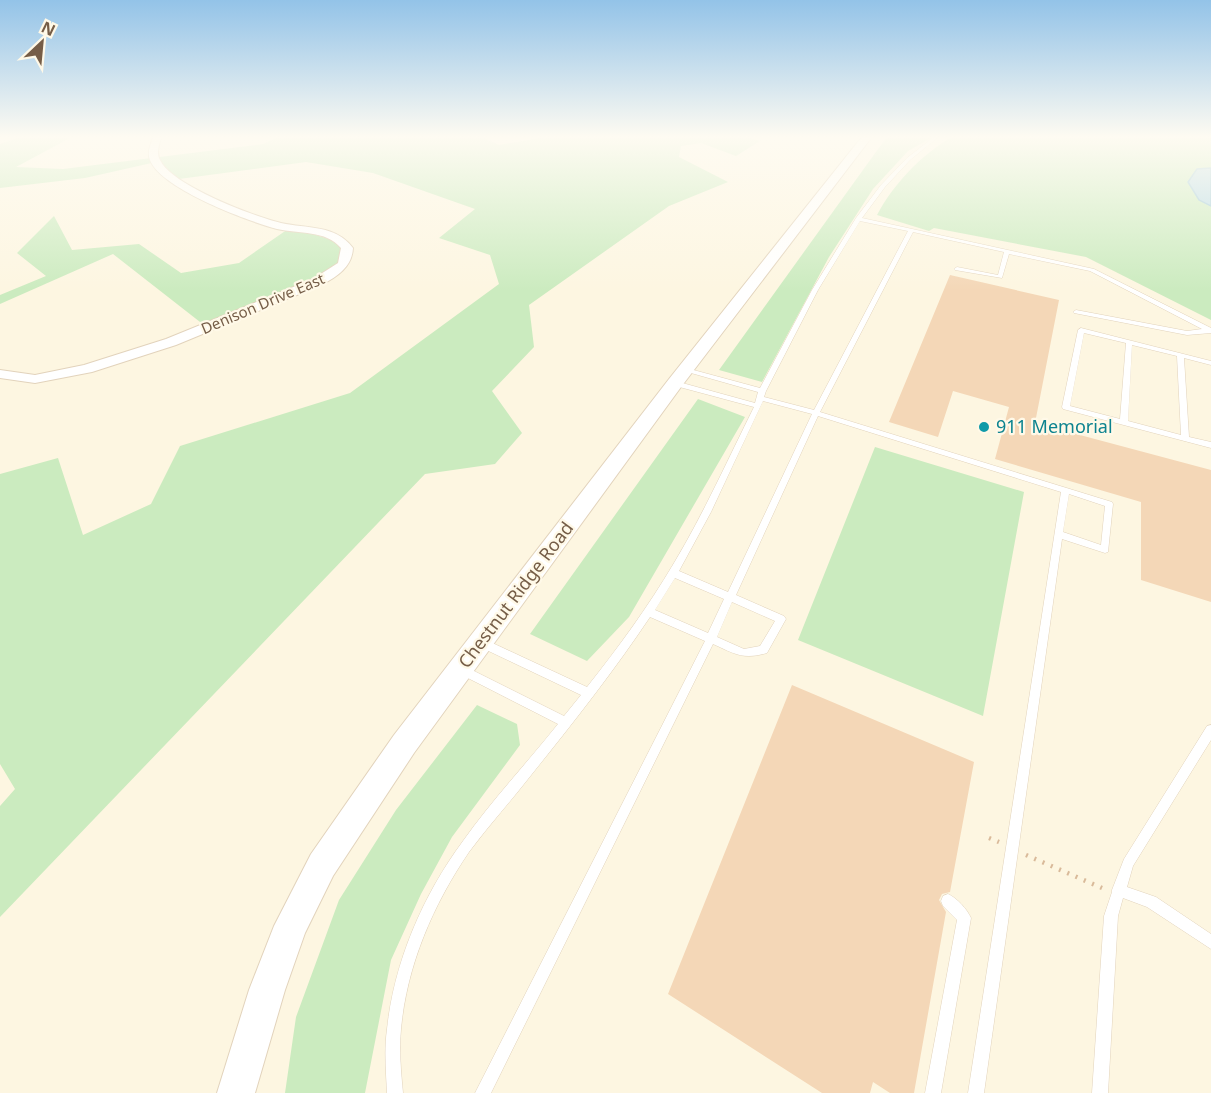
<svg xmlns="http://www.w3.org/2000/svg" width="1211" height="1093" viewBox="0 0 1211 1093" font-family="'Noto Sans',sans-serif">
<rect width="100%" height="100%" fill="#fdf6e1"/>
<path fill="#cbebbf" d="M17 138H70L16 167 63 169 263 144 276 138H484L499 145 540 138H750L760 141 736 156 701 143 681 146 679 157 728 182 669 206 529 305 534 347 492 391 522 433 495 464 425 474 0 917V806L15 789 0 764V474L58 458 83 535 151 504 180 446 350 393 499 284 490 255 439 238 475 209 373 173 306 162 179 179 156 162 85 178 0 188V144Z
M886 138H931L908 151 873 189 829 257 762 382 719 370Z
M950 138H1211V320L1086 257 934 228 929 231 877 215C893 185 920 156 950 138Z
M54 216 72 250 139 244 181 273 239 263 291 227 341 243 342 269 209 329 113 254 0 304V295L46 276 17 253Z
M698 399 745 417 629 617 587 661 530 634Z
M875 447 1024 492 983 716 798 640Z
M477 705 517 724 520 745 452 837 421 894 391 960 365 1093H285L296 1017 339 900 396 810Z"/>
<path fill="#b5dae7" stroke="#9ac8da" stroke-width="1.5" d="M1211 168V206L1199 200 1188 182 1197 169Z"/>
<path fill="#f4d7b7" d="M950 275 1059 300 1035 423 1211 470V602L1141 580V502L995 459 1009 407 953 391 938 437 889 422Z
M792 685 974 762 950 892 942 894 939 900 946 912 914 1093H890L873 1082 870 1093H822L668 994Z"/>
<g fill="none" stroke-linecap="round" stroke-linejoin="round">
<defs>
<path id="service" d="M933 138H937L910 160 885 187 862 218 1094 269 1211 328V333L1187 335 1074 313 1073 312 1076 310 1187 331 1202 329 1090 271 1009 254 1002 278 955 270 954 269 957 267 998 275 1004 252 913 232 820 412 1112 502 1113 504 1108 552 1105 553 1062 539 984 1093H968L1061 492 818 416 736 595 784 616 786 619 767 653C743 660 735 654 713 644L491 1093H475L705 641 650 617C614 671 573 723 532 774 512 800 489 825 469 852 433 905 407 965 401 1029 399 1050 401 1072 403 1093H387C386 1072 384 1050 387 1029 394 962 423 895 463 841 492 800 527 763 558 724L458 673 457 670 458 667 462 665 564 716 581 695 478 646 477 643 478 640 482 639 486 640 587 687C618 648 648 607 674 563 704 513 728 459 754 407L672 385 671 383 675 381 755 403 758 392 684 371 683 370 686 368 760 388 812 290 856 218 881 185 907 158ZM860 221 908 231 814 410 764 397 766 391 818 290ZM763 401 812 414 728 592 679 571 711 512ZM1069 494 1105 506 1101 545 1063 532ZM675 578 724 599 708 633 655 610ZM732 602 775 621 760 646 744 649 717 637Z
M1081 328 1211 361V365L1184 358 1189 437 1211 442V448L1063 409 1062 407 1078 330ZM1084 333 1126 343 1120 419 1070 406ZM1132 345 1177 356 1181 435 1128 421Z
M1211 725V740L1133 866 1127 887 1156 897 1211 934V949L1147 907 1123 898 1118 916 1108 1093H1092L1104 916 1112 892V890L1124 859 1207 726Z
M948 894C957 898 967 909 971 918L941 1093H925L957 920 943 906 941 901 943 896Z"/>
<path id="minor" d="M153 138H161C159 145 156 153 160 160 171 185 255 217 281 223 307 229 335 224 353 248 352 267 337 277 321 285L176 345 92 372 35 383 0 378V370L35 375 84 365 166 339 313 279 338 263 341 248C326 230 299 234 277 229 248 221 161 189 150 160 147 153 150 145 153 138Z"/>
<path id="tertiary" d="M861 138H871L681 387 414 753 333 876 305 933 285 990 255 1093H217L249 990 274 926 311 854 394 735 669 379Z"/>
</defs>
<use href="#service" stroke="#e2d3bc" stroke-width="1"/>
<use href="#minor" stroke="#e2d3bc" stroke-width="2"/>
<use href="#tertiary" stroke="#e2d3bc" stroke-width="2"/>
<path stroke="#d9ba9a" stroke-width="4.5" stroke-dasharray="2 7" stroke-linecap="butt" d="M989 838 999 842
M1026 855 1102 888"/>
<use href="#service" fill="#fff" fill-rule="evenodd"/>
<use href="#minor" fill="#fff" fill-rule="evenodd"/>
<use href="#tertiary" fill="#fff" fill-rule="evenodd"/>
</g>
<linearGradient id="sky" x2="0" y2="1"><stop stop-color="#93c3e8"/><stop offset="0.47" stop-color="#fefbf2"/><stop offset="1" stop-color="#fefbf2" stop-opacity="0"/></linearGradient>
<rect width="1211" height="291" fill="url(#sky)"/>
<circle fill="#0f9aa8" stroke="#fff9e8" stroke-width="2" cx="984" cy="427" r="6"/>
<g text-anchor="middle" stroke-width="4.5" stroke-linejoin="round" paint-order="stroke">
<g font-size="15" fill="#755d47" stroke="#fff9e8">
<text transform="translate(263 304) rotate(-23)" y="5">Denison Drive East</text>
</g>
<g font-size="18" fill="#0d838f" stroke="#fff9e8" text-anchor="start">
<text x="996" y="433">911 Memorial</text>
</g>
<g font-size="18" fill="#755d47" stroke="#fff9e8">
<text transform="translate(516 595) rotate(-53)" y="6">Chestnut Ridge Road</text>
</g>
</g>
<g transform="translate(42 42) rotate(26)" stroke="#fff9e8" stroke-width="4.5" paint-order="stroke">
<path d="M0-4.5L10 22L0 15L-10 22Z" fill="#755d47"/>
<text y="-9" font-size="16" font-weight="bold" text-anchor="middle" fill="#755d47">N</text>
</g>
</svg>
